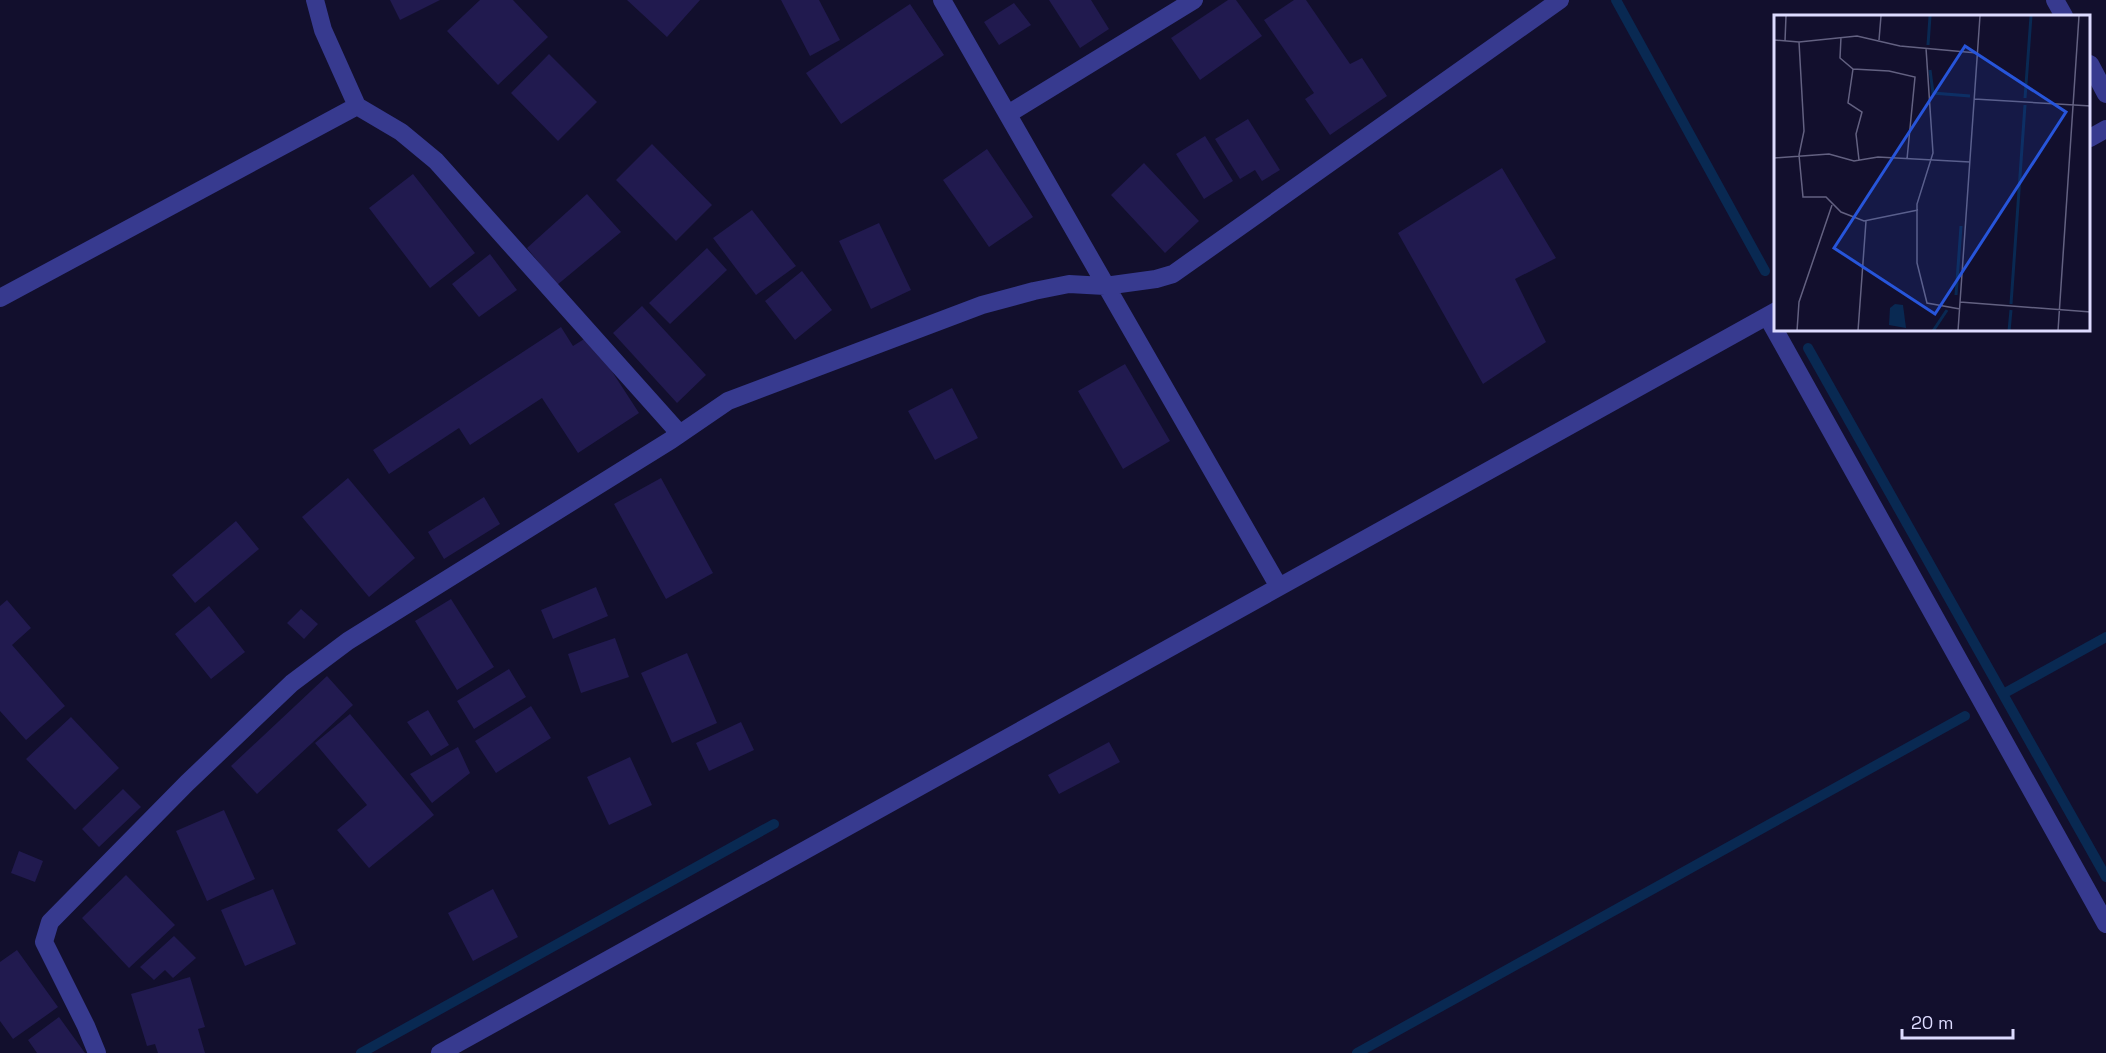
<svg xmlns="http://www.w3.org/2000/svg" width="2106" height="1053" viewBox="0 0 2106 1053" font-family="'Space Grotesk',sans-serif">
<rect width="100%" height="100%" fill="#120f2d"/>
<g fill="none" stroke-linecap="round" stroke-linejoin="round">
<path stroke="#092952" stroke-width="10" d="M1616 0 1765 271
M1808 348 2106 877
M2003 694 2106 637
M361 1053 774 824
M1357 1053 1965 716"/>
</g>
<path fill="#211a4f" d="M390 0H440L400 20Z
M480 0H513L548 37 498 85 447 31Z
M627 0H700L667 37Z
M781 0H819L840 40 810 56Z
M1049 0H1091L1109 29 1080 48Z
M1228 0H1236L1262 36 1200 80 1171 38Z
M1294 0H1306L1350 64 1362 58 1387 96 1330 135 1305 99 1314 93 1264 20Z
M1014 3 1031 25 999 45 984 22Z
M910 4 944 55 841 124 806 73Z
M549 54 597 102 558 141 511 93Z
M1248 119 1280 170 1262 181 1255 170 1240 179 1215 139Z
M1205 136 1233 181 1204 199 1176 154Z
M652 144 712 205 676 241 616 180Z
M987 149 1033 217 989 247 943 180Z
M1144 163 1199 221 1165 253 1111 195Z
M1502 168 1556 258 1515 279 1546 342 1483 384 1398 233Z
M413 174 475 253 430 288 369 208Z
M587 194 621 232 557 285 527 248Z
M752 210 796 266 756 295 713 238Z
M879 223 911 290 871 309 839 241Z
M707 248 727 270 670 324 649 303Z
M490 254 517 290 479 317 452 284Z
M802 271 832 310 795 340 765 301Z
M642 306 706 375 677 403 613 333Z
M561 327 573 346 589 336 639 413 578 453 542 398 470 445 459 428 389 474 373 450Z
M1125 364 1170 441 1123 469 1078 391Z
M952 388 978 438 935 460 908 411Z
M348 478 415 558 369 597 302 517Z
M661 478 713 573 666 599 614 504Z
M484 497 500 524 444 559 428 532Z
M236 521 259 549 195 603 172 575Z
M596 587 608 616 553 639 541 610Z
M451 599 494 667 457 690 415 621Z
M7 600 31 628 12 645 65 706 26 740 0 711V606Z
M209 606 245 652 211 679 175 634Z
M301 609 318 624 304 639 287 623Z
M615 638 629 677 581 693 568 654Z
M687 653 717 723 672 743 641 673Z
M509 669 526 697 474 729 457 701Z
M327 676 353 705 257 794 231 766Z
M531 706 551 738 496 773 475 741Z
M428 710 449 745 431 756 407 722Z
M350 714 434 815 369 868 337 830 367 805 315 743Z
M71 717 119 768 75 810 26 759Z
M741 722 754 750 709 771 696 743Z
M1109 742 1120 762 1059 794 1048 775Z
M458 747 470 773 432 803 410 774Z
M630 757 652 805 609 825 587 777Z
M123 789 141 807 99 847 82 829Z
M224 810 255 879 207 901 176 831Z
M19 851 43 861 35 882 11 873Z
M126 875 175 925 129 968 82 918Z
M273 889 296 944 245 966 221 910Z
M493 889 518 937 473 961 448 913Z
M174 936 196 958 173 978 165 970 154 980 140 967Z
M17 950 58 1007 13 1039 0 1021V962Z
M190 977 205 1027 198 1029 205 1053H158L155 1044 147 1046 131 994Z
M59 1017 85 1053H37L28 1040Z"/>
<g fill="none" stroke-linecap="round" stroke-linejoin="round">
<path stroke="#373a8f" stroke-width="18" d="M315 0 323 30 357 106 401 132 436 161 680 434
M942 0 1279 587
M2055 0 2064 16
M2090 64 2106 94
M1008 114 1194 0
M2090 138 2106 129
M0 298 357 106
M1767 316 2106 924
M97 1053 86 1026 44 942 50 922 187 783 292 683 348 641 671 440 728 401 982 305 1034 291 1069 284 1105 286 1156 279 1173 274 1560 0
M440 1053 1776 311"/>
</g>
<g transform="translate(1774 15)">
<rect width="316" height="316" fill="#120f2d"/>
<path d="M121 289 129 290 132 313 115 310 116 293Z" fill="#092952"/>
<path fill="none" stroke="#092952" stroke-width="3" d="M154 30 156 1M156 55 159 78 196 81M251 83 257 1M182 280 187 211M237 289 251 90M159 316 173 295M235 316 237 295"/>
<path fill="none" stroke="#636181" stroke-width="1.5" d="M67 22 66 43 79 54 115 56 141 62 133 144M0 25 25 27 83 21 126 31 203 38M105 25 107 1M11 26 12 1M25 27 30 116 25 140 29 182H52L67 197 90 206 144 195M152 33 159 138 143 189V248L153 288 186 294M79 54 74 88 88 97 82 119 85 145M200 84 317 91M0 143 55 139 80 146 104 142 196 147M186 287 317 297M23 316 25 287 58 190M84 316 92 206M184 316 206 1M284 316 305 1"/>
<path fill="#2755da" fill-opacity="0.15" stroke="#2755da" stroke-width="3" d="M191 31 292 97 161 299 60 233Z"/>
<rect width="316" height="316" fill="none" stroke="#dddbff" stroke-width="3"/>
</g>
<path d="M1902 1029v9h111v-9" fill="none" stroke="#dddbff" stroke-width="3"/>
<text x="1911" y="1029" font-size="18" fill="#dddbff" stroke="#120f2d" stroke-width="4.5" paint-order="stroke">20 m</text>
</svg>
